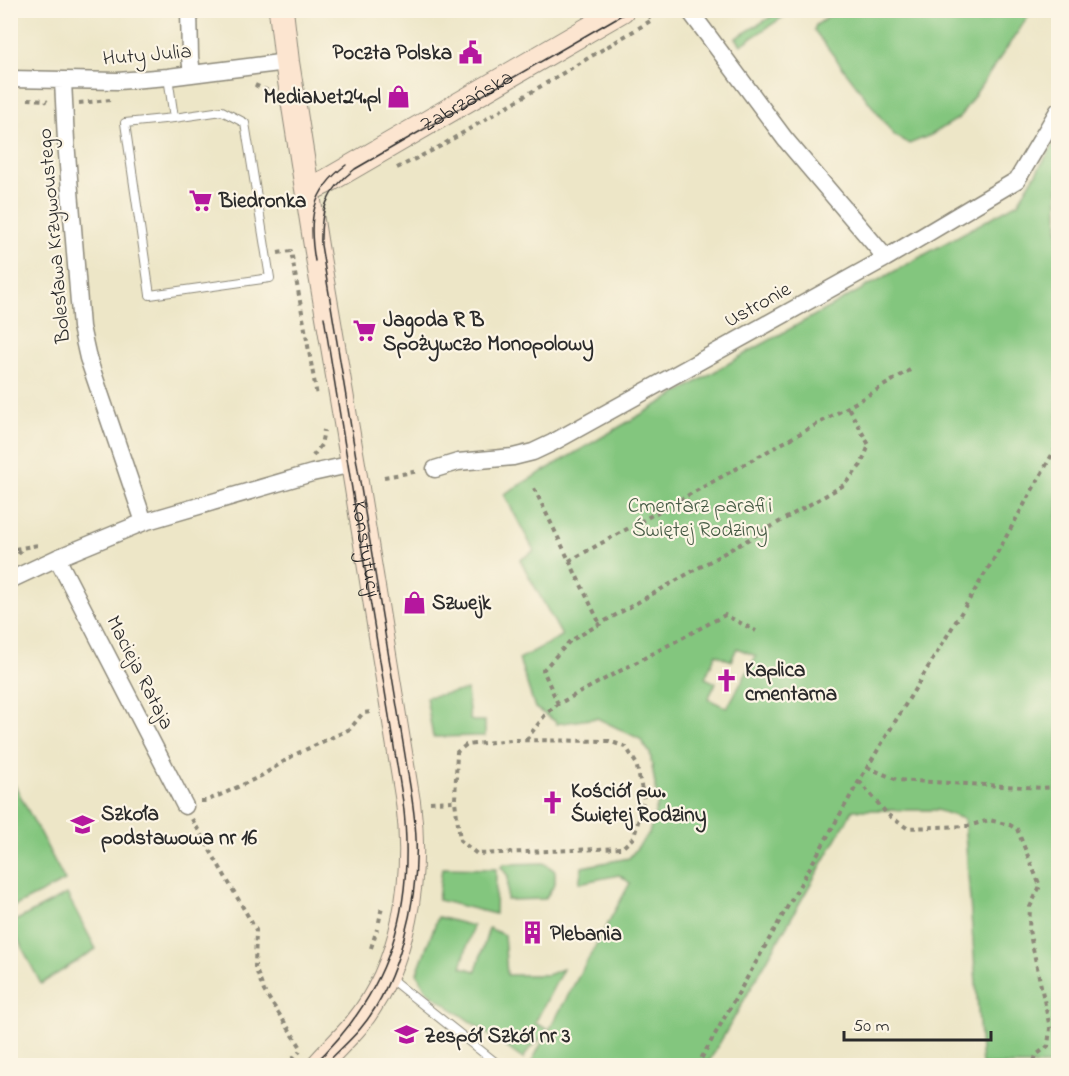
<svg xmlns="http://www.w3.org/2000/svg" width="1069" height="1076" viewBox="0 0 1069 1076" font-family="'Indie Flower',sans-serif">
<rect width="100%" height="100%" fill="#fcf5e5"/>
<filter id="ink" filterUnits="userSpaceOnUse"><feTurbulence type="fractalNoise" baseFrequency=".0167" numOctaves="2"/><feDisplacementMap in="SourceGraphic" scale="12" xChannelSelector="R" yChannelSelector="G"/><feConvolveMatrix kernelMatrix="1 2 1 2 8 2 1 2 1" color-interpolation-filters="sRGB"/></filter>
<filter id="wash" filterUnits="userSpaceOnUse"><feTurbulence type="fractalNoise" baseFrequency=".008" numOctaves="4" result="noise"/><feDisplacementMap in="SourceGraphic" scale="24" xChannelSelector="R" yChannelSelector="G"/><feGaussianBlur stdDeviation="1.35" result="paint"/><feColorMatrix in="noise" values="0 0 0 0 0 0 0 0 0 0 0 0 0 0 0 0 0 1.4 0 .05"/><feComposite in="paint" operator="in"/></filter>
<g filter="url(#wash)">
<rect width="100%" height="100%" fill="#ede6c7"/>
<path fill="#83c67e" stroke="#577854" stroke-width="1.5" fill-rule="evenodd" d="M838 11V10L1032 11 959 118 931 135 909 144 894 135 814 30 816 25Z
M779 12 783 17 741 45 736 38Z
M1058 137V1065H982L964 819 937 810H853L707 1065H530L548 1031 528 1051 523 1059 427 991 417 973 438 917 473 926 461 967 476 971 489 928 504 935 507 975H547L563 969 535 1023 549 1030 630 883 619 875 579 883 582 867 629 858 649 833 658 803 650 753 640 739 597 718 556 724 555 721 535 708 519 659 562 636 520 560 534 551 504 494 750 351 1018 203ZM737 648 756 656 727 708 708 699 716 683 705 678 716 654 731 661Z
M467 690 470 720 474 721H485V736L433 737 426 697Z
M11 778 65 881 11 908H10Z
M544 863 555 871V884L545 899 507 900 508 876 501 867 504 864Z
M442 868 496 869 495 914 438 900Z
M67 894 96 949 41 984 11 926V923Z"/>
</g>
<g filter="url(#ink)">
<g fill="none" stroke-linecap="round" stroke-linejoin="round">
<defs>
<path id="lane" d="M168 77 174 118 222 111 245 123 270 278 150 295 125 123 174 118
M387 976 500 1066"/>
<path id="street" d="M189 10 190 57 192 74
M689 10 785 139 886 258
M10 79 118 81 168 77 287 62
M63 81 66 141 81 327 88 358 144 522
M435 469 458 462 513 457 533 452 552 443 886 258 1017 180 1058 111
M57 558 185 806
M10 580 57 558 144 522 312 473 353 464"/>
<g id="secondary">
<path id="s1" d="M281 10 287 62 316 246 353 464 408 802C418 878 405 964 356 1025 344 1039 330 1052 318 1066"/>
<path id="s2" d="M308 190 329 180 622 10"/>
</g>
</defs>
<use href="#lane" stroke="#8c8879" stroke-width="10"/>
<use href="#street" stroke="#8c8879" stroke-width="19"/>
<use href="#secondary" stroke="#8c8879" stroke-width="26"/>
<path stroke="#8c8879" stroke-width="4" stroke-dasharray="4.5 4.5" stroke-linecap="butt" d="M255 85 268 91V93
M28 99 45 100 47 102
M79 103 110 100
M397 168 439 147 652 20 646 10
M10 187 12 200 10 201
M278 253 291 251 317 396
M313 456 321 445 324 430
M384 477 419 471
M534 488 600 624
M10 546 25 556
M15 549 38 545
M569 561 848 407 910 370
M558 704 543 670 570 641 844 485 861 465 869 445 848 407
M526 740 545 715 558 704 725 615 756 631
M867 767 897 780 1042 788 1058 787
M859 781 888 815 907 828 968 826 989 820 1010 825 1017 829 1040 886 1030 907 1029 930 1050 1028 1048 1046 1036 1055 1033 1066
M201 801H206L227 792 261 776 294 755 350 729 363 713 373 712
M430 802 455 801 457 752 466 745 511 740 609 741 626 747 636 763 644 799 634 837 622 848 477 854 460 840 455 801
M192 819 256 930 255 967 264 991 302 1049
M379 922 382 906
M371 948 377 929
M286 1066 300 1051
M697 1066 859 781 992 562 1058 444"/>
<use href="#lane" stroke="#fff" stroke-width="8"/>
<use href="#street" stroke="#fff" stroke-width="16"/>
<use href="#secondary" stroke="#fce5d0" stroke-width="24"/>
<path stroke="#2b2b2b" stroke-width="1.5" d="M315 261C308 220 311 191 346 165
M312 1066C390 993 416 907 403 802L324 317
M324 1066C336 1053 349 1042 360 1029 399 983 419 898 416 838 415 810 409 782 405 755L321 245C320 210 326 191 355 169L630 10"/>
</g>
</g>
<defs>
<symbol id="civic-bare" viewBox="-9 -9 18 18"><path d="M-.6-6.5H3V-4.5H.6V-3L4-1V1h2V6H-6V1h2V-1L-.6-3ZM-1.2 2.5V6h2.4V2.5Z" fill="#b5179e" stroke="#fcf5e5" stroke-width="2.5" paint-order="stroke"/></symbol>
<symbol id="shop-bare" viewBox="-9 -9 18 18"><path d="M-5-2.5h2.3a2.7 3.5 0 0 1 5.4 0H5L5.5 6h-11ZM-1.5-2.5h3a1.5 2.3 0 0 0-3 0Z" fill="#b5179e" stroke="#fcf5e5" stroke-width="2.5" paint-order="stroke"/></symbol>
<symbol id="supermarket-bare" viewBox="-9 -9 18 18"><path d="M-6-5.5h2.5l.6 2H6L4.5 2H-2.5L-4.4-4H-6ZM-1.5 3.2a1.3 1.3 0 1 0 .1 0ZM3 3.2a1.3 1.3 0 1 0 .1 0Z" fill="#b5179e" stroke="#fcf5e5" stroke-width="2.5" paint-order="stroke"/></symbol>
<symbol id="church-bare" viewBox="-9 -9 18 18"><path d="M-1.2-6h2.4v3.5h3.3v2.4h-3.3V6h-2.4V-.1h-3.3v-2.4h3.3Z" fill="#b5179e" stroke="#fcf5e5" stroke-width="2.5" paint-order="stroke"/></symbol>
<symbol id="school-bare" viewBox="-9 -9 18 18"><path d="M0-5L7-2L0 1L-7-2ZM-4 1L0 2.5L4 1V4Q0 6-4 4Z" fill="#b5179e" stroke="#fcf5e5" stroke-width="2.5" paint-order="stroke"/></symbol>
<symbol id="building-bare" viewBox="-9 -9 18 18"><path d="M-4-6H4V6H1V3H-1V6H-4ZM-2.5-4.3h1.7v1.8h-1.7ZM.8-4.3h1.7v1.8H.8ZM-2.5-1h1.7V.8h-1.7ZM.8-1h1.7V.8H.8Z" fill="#b5179e" stroke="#fcf5e5" stroke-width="2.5" paint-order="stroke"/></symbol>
</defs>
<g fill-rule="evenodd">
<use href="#civic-bare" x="454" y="36" width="33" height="33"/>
<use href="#shop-bare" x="382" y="80" width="33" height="33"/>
<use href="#supermarket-bare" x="184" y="184" width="33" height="33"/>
<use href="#supermarket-bare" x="348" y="314" width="33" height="33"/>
<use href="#shop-bare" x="398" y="586" width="33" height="33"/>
<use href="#church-bare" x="710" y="664" width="33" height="33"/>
<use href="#church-bare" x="536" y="786" width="33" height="33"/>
<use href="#school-bare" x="66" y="808" width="33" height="33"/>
<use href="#building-bare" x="516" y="916" width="33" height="33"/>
<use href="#school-bare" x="390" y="1018" width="33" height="33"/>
</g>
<g text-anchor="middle" stroke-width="4.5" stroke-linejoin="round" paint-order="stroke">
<g font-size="21" font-weight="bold" fill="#2b2b2b" stroke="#fcf5e5" text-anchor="start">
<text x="452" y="59" text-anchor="end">Poczta Polska</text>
<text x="381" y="103" text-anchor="end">MediaNet24.pl</text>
<text x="219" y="207">Biedronka</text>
<text x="383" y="326">Jagoda R B<tspan x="383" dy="24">Spożywczo Monopolowy</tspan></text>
<text x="432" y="609">Szwejk</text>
<text x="745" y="676">Kaplica<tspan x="745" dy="24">cmentarna</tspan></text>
<text x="571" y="797">Kościół pw.<tspan x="571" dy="24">Świętej Rodziny</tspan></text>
<text x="101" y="820">Szkoła<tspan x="101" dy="24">podstawowa nr 16</tspan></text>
<text x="550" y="940">Plebania</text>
<text x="424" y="1042">Zespół Szkół nr 3</text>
</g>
<g font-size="21" fill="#2b2b2b" stroke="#fcf5e5">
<text transform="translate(147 54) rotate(-5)" y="7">Huty Julia</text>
<text dy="7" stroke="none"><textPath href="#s2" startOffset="182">Zabrzańska</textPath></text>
<text transform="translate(53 236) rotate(-95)" y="7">Bolesława Krzywoustego</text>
<text transform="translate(757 304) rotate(-29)" y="7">Ustronie</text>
<text dy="7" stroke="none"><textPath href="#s1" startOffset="546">Konstytucji</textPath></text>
<text transform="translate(141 672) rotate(63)" y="7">Macieja Rataja</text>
</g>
<g font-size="21" fill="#455a44" stroke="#fcf5e5">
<text x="700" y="512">Cmentarz parafii<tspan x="700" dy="24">Świętej Rodziny</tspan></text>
</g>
</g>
<rect width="1069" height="1076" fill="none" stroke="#fcf5e5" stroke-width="36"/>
<path d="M844 1031v9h147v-9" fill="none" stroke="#2b2b2b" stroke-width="3"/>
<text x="853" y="1031" font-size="18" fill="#2b2b2b" stroke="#fcf5e5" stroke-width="4.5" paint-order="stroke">50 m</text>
</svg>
